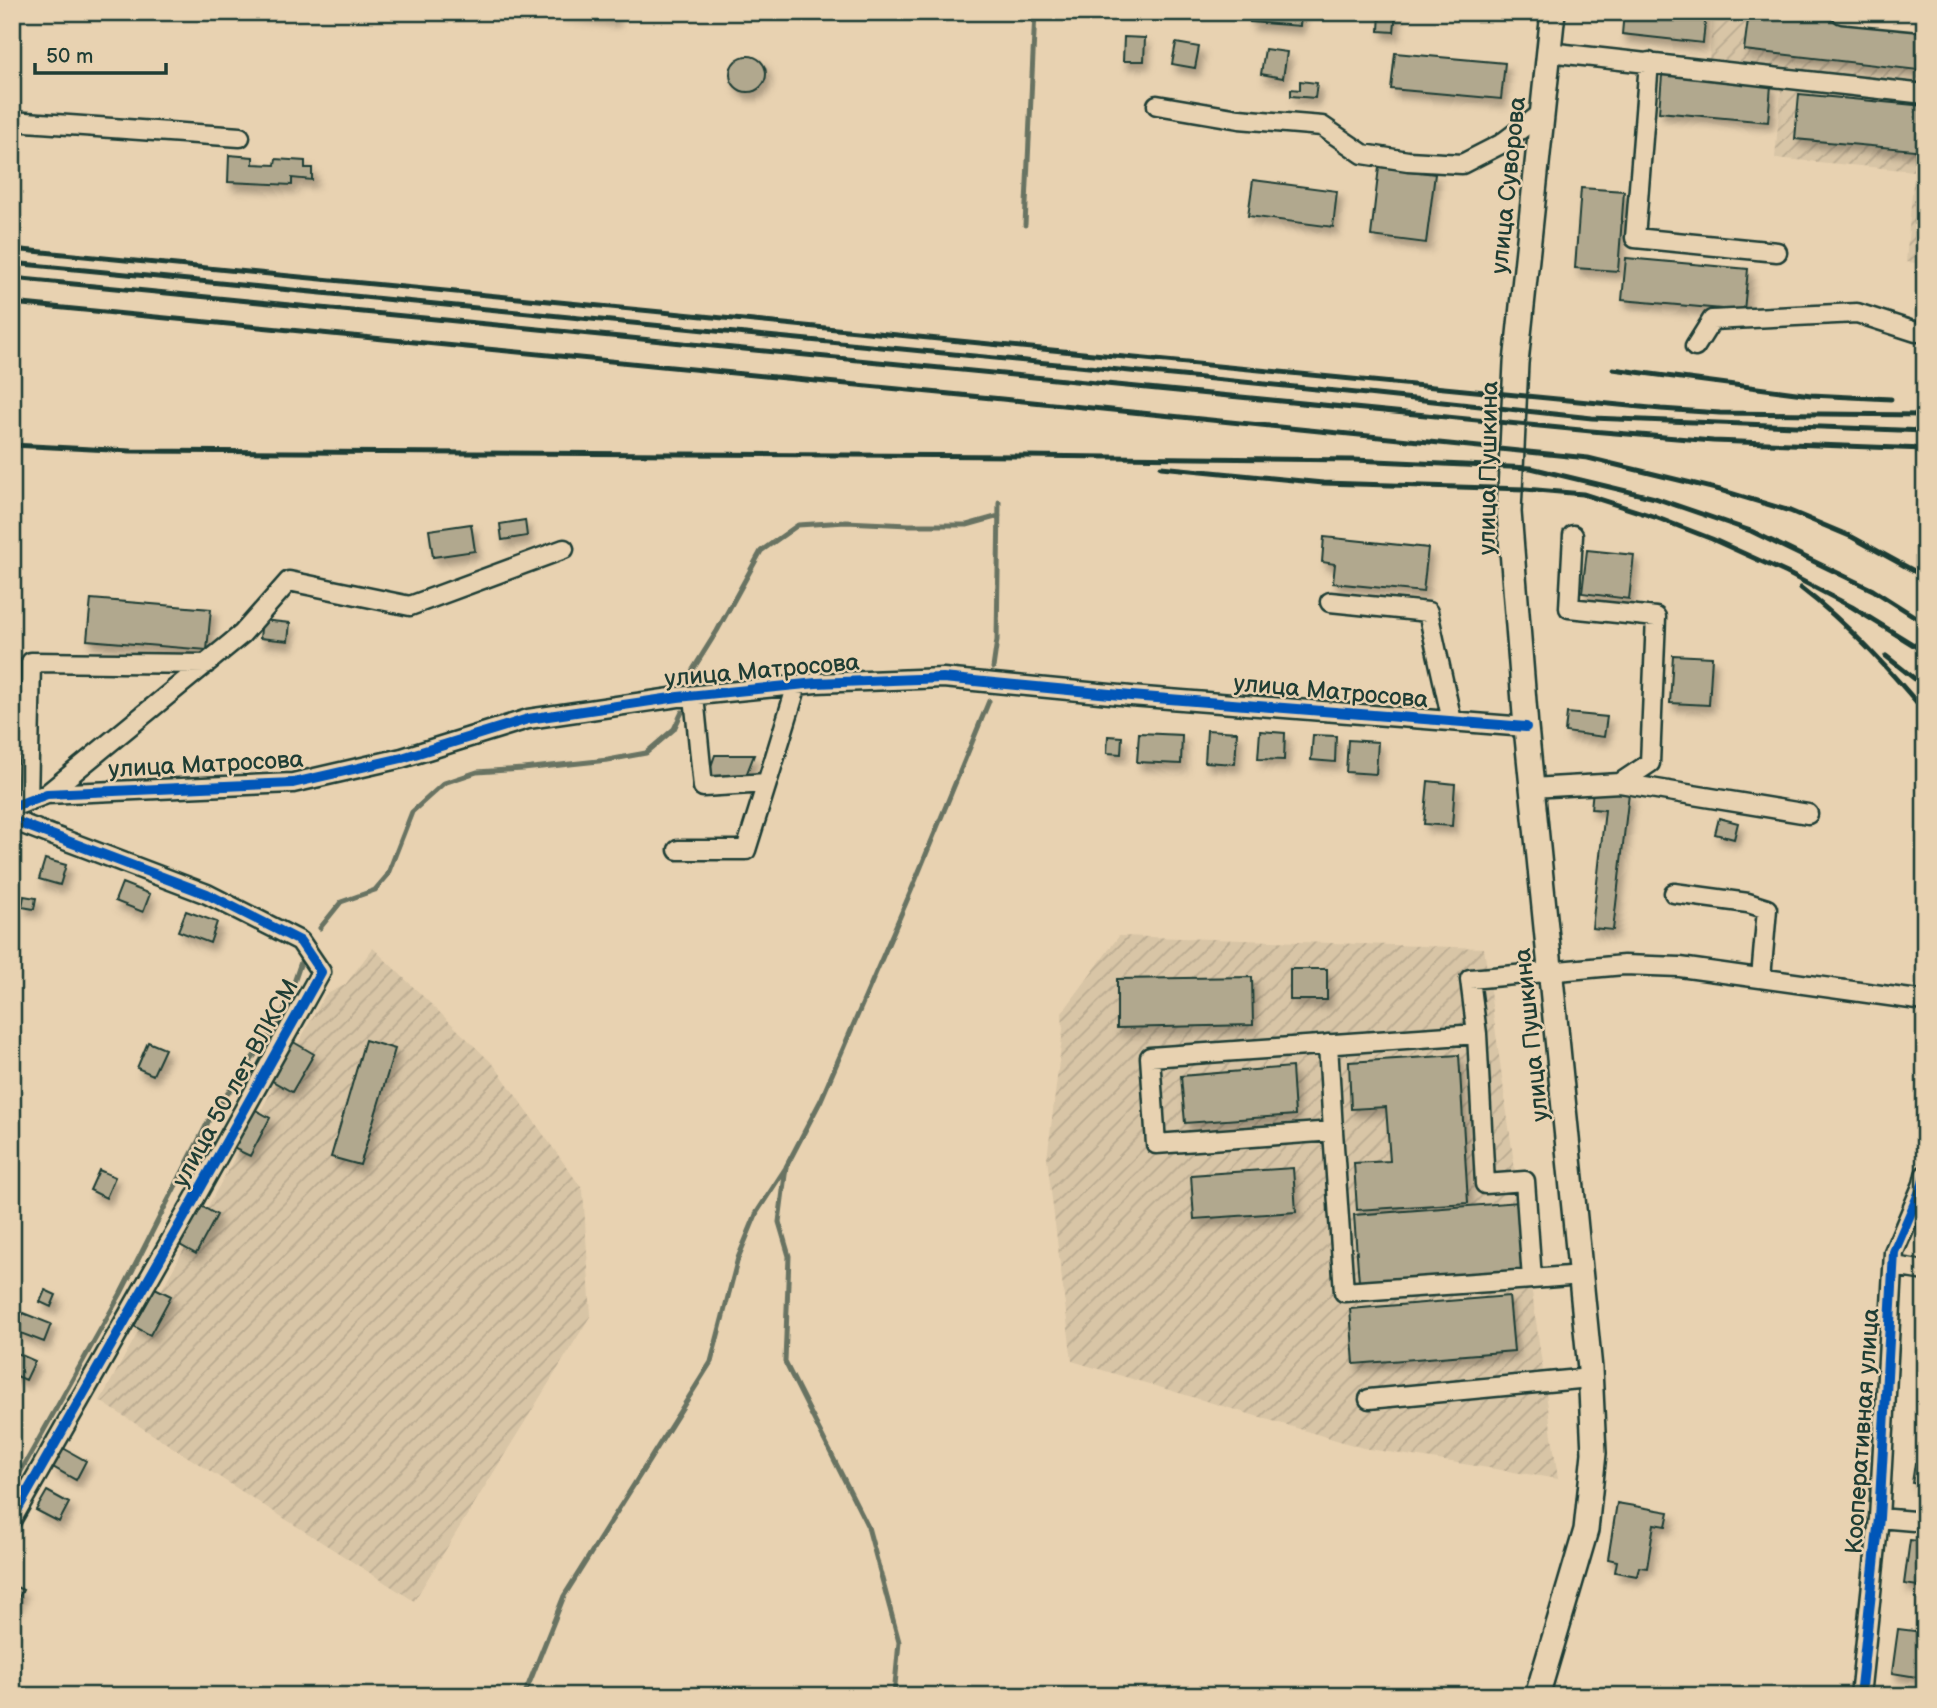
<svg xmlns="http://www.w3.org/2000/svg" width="1937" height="1708" viewBox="0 0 1937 1708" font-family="'Balsamiq Sans',sans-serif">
<defs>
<pattern id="industrial-furrows" width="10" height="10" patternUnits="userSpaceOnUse" patternTransform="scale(1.75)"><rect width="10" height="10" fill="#d8c5a6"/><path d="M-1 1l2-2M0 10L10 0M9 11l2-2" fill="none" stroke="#b9aa90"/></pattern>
<filter id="shadow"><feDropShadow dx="4.5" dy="7" stdDeviation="3.5" flood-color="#0004"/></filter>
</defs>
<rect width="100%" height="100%" fill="#e8d2b1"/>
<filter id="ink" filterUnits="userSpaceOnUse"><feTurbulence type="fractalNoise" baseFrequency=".0143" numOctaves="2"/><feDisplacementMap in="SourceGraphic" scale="14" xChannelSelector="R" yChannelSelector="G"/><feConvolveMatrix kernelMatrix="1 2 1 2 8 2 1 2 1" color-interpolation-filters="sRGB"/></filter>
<g filter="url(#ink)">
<path fill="url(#industrial-furrows)" d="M537 12H626L617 21Z
M1713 12H1925V264L1906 262 1914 171 1775 158 1781 91 1707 85Z
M1119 936 1484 948 1558 1479 1363 1448 1072 1361 1047 1159 1063 1030 1062 1013Z
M373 948 494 1065 583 1190 591 1315 414 1601 100 1401 325 995 345 985Z"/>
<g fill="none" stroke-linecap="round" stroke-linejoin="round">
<path stroke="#687362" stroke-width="5" d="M1025 225 1035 12
M993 668 997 640 999 502
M687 679 717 631 761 551 798 525 846 522 909 525H967L999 516
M320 928 341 902 375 890 387 876 412 812 444 783 477 772 523 769 608 760 646 753 674 729 682 712
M12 1487 121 1293 209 1120 283 1015 303 956
M524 1696 564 1596 711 1362 738 1258 757 1212 785 1169
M894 1696 899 1642 868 1527 785 1362 789 1256 779 1222 786 1167 821 1100 911 891 989 701"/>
</g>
<path fill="#b1a88e" stroke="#1f3d34" stroke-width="2" filter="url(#shadow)" d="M559 12H616L615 19Z
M1251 12H1301L1300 26 1250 22Z
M1380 12H1396L1394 32 1379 31Z
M1624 12H1706L1703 43 1622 34Z
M1749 12H1767L1923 30 1918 70 1744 50Z
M1124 37 1145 38 1144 61H1123Z
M1176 43 1199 47 1195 68 1172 64Z
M1265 49 1287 52 1283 78 1261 74Z
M1395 53 1505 63 1501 99 1391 89Z
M730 74a18 18 0 1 1 36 0a18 18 0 1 1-36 0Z
M1662 75 1771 85 1768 122 1659 112Z
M1300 81 1317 83 1315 98 1291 96V89L1300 90Z
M1799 94 1925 106V151L1795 139Z
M229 155 253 157V164L275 165 276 159 305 161V168H312V180L292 178V185L228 182Z
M1379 167 1435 174 1426 243 1371 236Z
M1253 180 1337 191 1333 227 1248 216Z
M1581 188 1624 191 1618 271 1575 268Z
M1626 258 1748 269 1744 311 1622 300Z
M525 520 527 536 502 540 500 524Z
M471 524 475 551 433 557 429 530Z
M1324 537 1428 548 1423 592 1333 583 1335 564 1322 562Z
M1587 550 1634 555 1629 599 1582 593Z
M91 599 211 609 207 650 87 640Z
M262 620 290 623 288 641 260 638Z
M1673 655 1712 657 1709 705 1670 703Z
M1567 713 1607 717 1604 737 1565 732Z
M1207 730 1237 732 1235 764 1205 762Z
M1260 731 1285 733 1284 760 1258 759Z
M1139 733 1182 735 1181 764 1137 762Z
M1313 735 1336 736 1335 762 1311 760Z
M1108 736 1122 737 1121 754 1107 753Z
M1348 740 1378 742 1376 774 1346 772Z
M715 755H754L745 778H707Z
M1428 781 1455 784 1452 826 1424 824Z
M1593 789 1629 793 1613 930 1592 928 1605 810 1591 809Z
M1719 818 1738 823 1734 839 1715 834Z
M45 859 66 865 60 885 39 879Z
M122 883 150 894 143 912 115 901Z
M24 896 36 898 34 909 22 907Z
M186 911 217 922 210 943 178 931Z
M1290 969H1327V1000H1290Z
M1252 977 1253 1025 1117 1028V979Z
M290 1040 314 1054 292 1092 269 1079Z
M365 1040 395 1049 360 1165 331 1157Z
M148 1042 165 1049 153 1075 137 1068Z
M1459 1055 1468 1203 1357 1210 1354 1163 1390 1161 1386 1107 1351 1109 1349 1062Z
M1292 1067 1295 1115 1185 1123 1181 1076Z
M254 1109 270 1118 250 1156 233 1148Z
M1293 1168 1296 1212 1194 1219 1191 1175Z
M99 1170 115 1177 106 1198 90 1190Z
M1519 1202 1524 1270 1359 1282 1354 1215Z
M201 1206 217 1215 196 1254 180 1245Z
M155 1288 171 1296 150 1335 134 1326Z
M45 1290 56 1295 51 1307 40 1302Z
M1509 1296 1514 1351 1354 1364 1350 1309Z
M23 1313 51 1324 44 1342 15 1331Z
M12 1351 35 1361 26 1380 12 1374Z
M63 1448 86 1461 76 1480 53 1467Z
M1915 1463 1925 1464V1485L1912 1483Z
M47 1491 69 1503 59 1522 36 1510Z
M1617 1503 1669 1512 1666 1526 1654 1524 1647 1568 1639 1567 1637 1576 1615 1572 1617 1561 1608 1559Z
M1910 1540 1925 1542V1587L1904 1584Z
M12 1585 23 1590 12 1610Z
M1898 1629 1923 1632 1917 1677 1892 1673Z"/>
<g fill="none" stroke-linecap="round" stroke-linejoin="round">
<defs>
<path id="minor" d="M1842 12V14L1925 22
M1548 52 1925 94
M1649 62 1635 238 1777 252
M1157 105 1239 119 1322 126 1363 154 1408 161 1462 164 1501 144 1542 113
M12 121 240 137
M1695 347 1712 320 1857 313 1916 332H1925
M1330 602 1428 612 1452 721
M694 696 703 787 767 783 797 685
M1620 783 1808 814
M1532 788 1620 783 1650 763 1656 617 1569 608 1573 535
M47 794 242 634 289 581 410 606 564 549
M28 801 31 662 206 664
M12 807 47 794 293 783 402 758 528 719 678 697 816 683 943 678 1131 696 1526 727
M12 820 207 894 300 941 321 972 196 1196 12 1519
M678 850H746L767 783
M1674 893 1748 903 1767 909 1761 978
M1477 1034 1150 1057 1156 1144 1333 1131 1344 1292 1532 1279 1525 1181 1485 1184 1477 1034 1470 979 1624 965 1680 967 1925 1001
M1328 1044 1333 1131
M1894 1266 1925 1271
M1532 1279 1581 1275
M1369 1399 1590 1378
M1879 1518 1925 1522
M1860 1696 1879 1518 1894 1252 1923 1184 1925 1175"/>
<path id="major" d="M1537 1696 1586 1530 1594 1453 1590 1369 1526 727 1509 512 1516 363 1553 12"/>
</defs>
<use href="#minor" stroke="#1f3d34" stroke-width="23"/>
<use href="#major" stroke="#1f3d34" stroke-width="28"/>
<use href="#minor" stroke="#e8d2b1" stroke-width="18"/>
<use href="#major" stroke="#e8d2b1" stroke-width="23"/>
<path stroke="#1f3d34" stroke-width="5" d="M12 249 1661 409 1720 413 1925 415
M12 263 1367 394 1592 418 1925 431
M12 278 1591 431 1713 441 1925 449
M12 303 1002 399 1588 458 1720 490 1790 511 1852 537 1925 577
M1613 369 1811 395 1891 399
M12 445 131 451 1025 456 1354 460 1531 468 1655 498 1751 531 1873 590 1925 623
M1161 467 1323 483 1525 489 1583 494 1655 517 1712 539 1787 573 1852 607 1925 652
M1801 588C1848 624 1887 667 1925 712
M1886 656 1925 687"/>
<defs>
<path id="cycleway" d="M12 807 47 794 293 783 402 758 528 719 678 697 816 683 943 678 1131 696 1526 727
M12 820 207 894 300 941 321 972 196 1196 12 1519
M1860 1696 1879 1518 1894 1252 1923 1184 1925 1175"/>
</defs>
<use href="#cycleway" stroke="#e8d2b1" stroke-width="15"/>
<use href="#cycleway" stroke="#0057b8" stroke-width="10"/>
</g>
</g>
<g text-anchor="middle" stroke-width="5" stroke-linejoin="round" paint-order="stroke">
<g font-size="24" fill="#1f3d34" stroke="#e8d2b1">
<text transform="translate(1508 185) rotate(-84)" y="8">улица Суворова</text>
<text transform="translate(1488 468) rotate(-89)" y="8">улица Пушкина</text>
<text transform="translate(762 670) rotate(-5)" y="8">улица Матросова</text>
<text transform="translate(1331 691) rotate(5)" y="8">улица Матросова</text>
<text transform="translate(206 764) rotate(-3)" y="8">улица Матросова</text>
<text transform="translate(1531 1035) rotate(-96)" y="8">улица Пушкина</text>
<text transform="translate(235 1083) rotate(-61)" y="8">улица 50 лет ВЛКСМ</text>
<text transform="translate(1862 1431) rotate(-86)" y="8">Кооперативная улица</text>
</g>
</g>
<rect width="1937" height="1708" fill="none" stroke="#e8d2b1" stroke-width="42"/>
<rect x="21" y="21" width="1895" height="1666" fill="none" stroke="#1f3d34" stroke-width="2.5" filter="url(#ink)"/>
<path d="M35 63v10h131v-10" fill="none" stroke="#1f3d34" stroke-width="3.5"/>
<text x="46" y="63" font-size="21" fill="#1f3d34" stroke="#e8d2b1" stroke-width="5" paint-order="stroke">50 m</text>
</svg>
